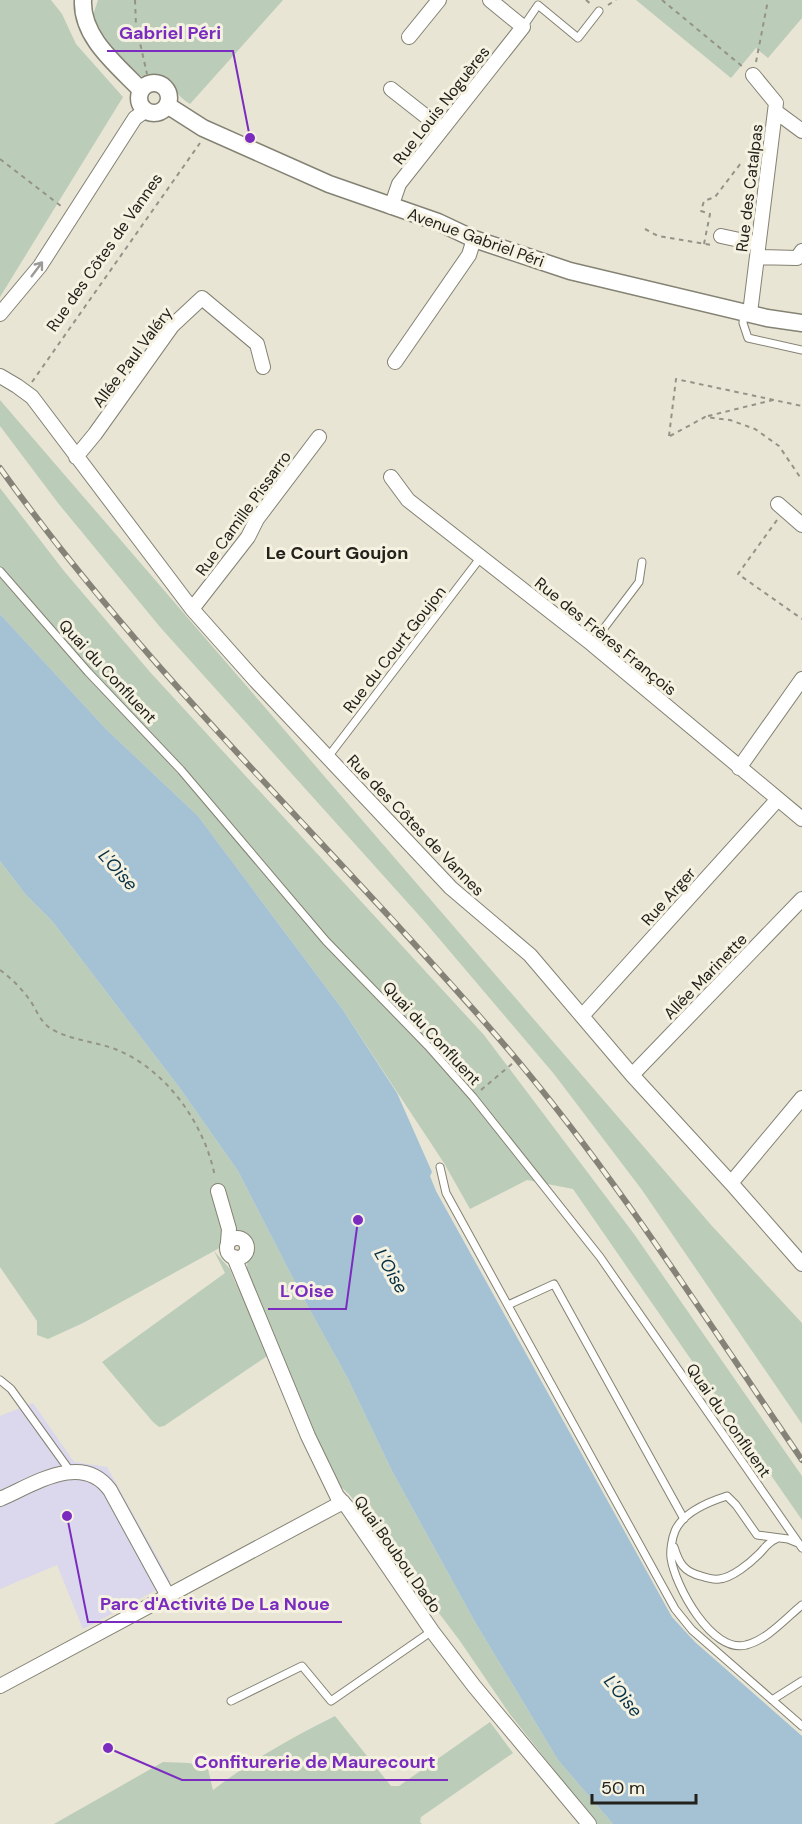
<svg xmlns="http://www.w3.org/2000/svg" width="802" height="1824" viewBox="0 0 802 1824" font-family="'DM Sans',sans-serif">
<rect width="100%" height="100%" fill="#e8e5d5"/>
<path fill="#dbd7ed" d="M33 1403 74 1462 107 1467 171 1582 83 1629 57 1565 0 1589V1416Z"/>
<path fill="#bbccb9" d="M0 0H51L62 14 76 44 123 97 0 297Z
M98 0H283L190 104C177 97 173 84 161 78 153 74 145 79 137 74 120 56 103 39 93 15Z
M636 0H802V18L768 58 756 48 731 78Z
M0 400 712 1226 802 1323V1424L642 1190 554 1074 425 922 160 627 58 503 0 426Z
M0 488 64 571 150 672 484 1035 634 1234 802 1476V1520L573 1189 527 1180 470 1209 444 1163 343 1010 198 816 106 729 0 614Z
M0 861 26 895 52 921 179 1087 238 1171 300 1292 348 1379 392 1471 475 1622 558 1760 613 1824H597L509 1713 460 1641 349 1494 334 1481 305 1415 247 1270C246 1257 257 1245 243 1235L214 1251 230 1269 236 1284 248 1290 273 1352 164 1426 159 1427 153 1422 102 1362 225 1273 214 1251 83 1323 48 1339 37 1335V1321L0 1267Z
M335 1716 391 1786H399L490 1722 513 1753 421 1817 420 1822 422 1824H54L163 1762 189 1763 208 1769 213 1790C252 1760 291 1738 335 1716Z"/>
<path fill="#a4c2d4" d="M0 614 106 729 198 816 343 1010 397 1093 432 1172 430 1176 436 1191 672 1617 695 1642 802 1736V1824H613L558 1760 475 1622 392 1471 348 1379 300 1292 238 1171 179 1087 52 921 26 895 0 861Z"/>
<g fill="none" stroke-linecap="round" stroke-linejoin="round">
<defs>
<path id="service" d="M523 27 538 5 578 38 599 11
M744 314 743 323 748 338 802 350
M0 571 88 672 181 770 326 941 428 1046 473 1097 600 1257 802 1548
M592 644 639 582 642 562
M328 757 481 557
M440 1167 446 1193 675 1609 692 1630 802 1726
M508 1305 554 1284 684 1519
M0 1380 11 1389 70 1471
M798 1543 788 1539 757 1535 736 1505 727 1496C708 1502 683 1512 675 1531 672 1538 670 1551 671 1558 675 1586 712 1654 746 1645 767 1640 786 1618 802 1605
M674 1547C679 1563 684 1572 701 1576 707 1578 713 1580 719 1579 732 1578 750 1563 759 1554 765 1548 768 1542 776 1539
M772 1700 802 1681
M231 1701 302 1666 331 1701 432 1631"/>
<path id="minor" d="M409 37 439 0
M391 89 442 129
M775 111 802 131
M391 207 399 184 523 27 490 0
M721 236 758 244
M757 257 797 258 802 251
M750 313 776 103 753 75
M0 314 40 266 135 118 145 111
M395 362 469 255 474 239
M0 376 17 386 32 397 192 609 256 681 451 888 530 955 632 1075 731 1183 802 1264
M76 457 95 434 172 326 202 298 257 344 263 367
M391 477 408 500 592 644 802 819
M778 504 802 525
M192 609 248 537 257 519 319 437
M739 768 802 679
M582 1016 778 799
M632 1075 802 899
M731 1183 802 1098
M218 1191 229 1229 228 1242
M227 1248a10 10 0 1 1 20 0a10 10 0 1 1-20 0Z
M234 1257 308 1436 337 1496 348 1508 432 1631 474 1686 589 1824
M0 1499C33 1485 82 1451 110 1490L168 1596
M0 1686 343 1502"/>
<path id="tertiary" d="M83 0C81 37 117 65 140 89
M139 98a15 15 0 1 1 30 0a15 15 0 1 1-30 0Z
M167 105 203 128 329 184 438 222 474 239 570 271 767 318 802 323"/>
</defs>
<use href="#service" stroke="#848273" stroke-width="9"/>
<use href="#minor" stroke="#848273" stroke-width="16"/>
<use href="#tertiary" stroke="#848273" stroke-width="19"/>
<path stroke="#959387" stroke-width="2" stroke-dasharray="4.5 4.5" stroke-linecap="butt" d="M135 0 136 25 147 74
M586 0 592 5
M662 0 743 67
M608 5 616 0
M756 62 768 0
M0 159 61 206
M645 229 658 236 712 245
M704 244 710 214 701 211 704 201 715 197 741 163
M32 382 200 143
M708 416 773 400
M669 436 676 379 802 406
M670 436 705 417 730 420 755 429 779 446 802 480
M777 520 738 574 802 619
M0 970C11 978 21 988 29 999 36 1008 40 1022 50 1028 66 1039 96 1042 115 1049 166 1069 205 1124 215 1177
M481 1090 513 1063"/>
<use href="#service" stroke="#fff" stroke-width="7"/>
<use href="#minor" stroke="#fff" stroke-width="14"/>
<use href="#tertiary" stroke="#fff" stroke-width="16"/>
<defs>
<path id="rail" d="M0 468C149 677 340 853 507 1048 616 1176 707 1321 802 1460"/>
</defs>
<use href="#rail" stroke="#858378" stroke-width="6"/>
<use href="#rail" stroke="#f5f2e2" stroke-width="4" stroke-dasharray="11" stroke-linecap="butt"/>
</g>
<defs><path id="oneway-shaft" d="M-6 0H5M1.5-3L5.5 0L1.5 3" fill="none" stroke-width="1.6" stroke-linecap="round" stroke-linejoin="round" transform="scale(1.5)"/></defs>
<use stroke="#9c9b98" href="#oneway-shaft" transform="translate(37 269) rotate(-53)"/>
<g text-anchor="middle" stroke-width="6" stroke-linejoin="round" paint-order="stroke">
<g font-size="16" fill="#22211b" stroke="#f5f2e2">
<text transform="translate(441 105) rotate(-52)" y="6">Rue Louis Noguères</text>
<text transform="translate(749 188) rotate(-83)" y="6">Rue des Catalpas</text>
<text transform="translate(476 237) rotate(20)" y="6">Avenue Gabriel Péri</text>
<text transform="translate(104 252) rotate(-55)" y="6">Rue des Côtes de Vannes</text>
<text transform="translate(132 357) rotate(-53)" y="6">Allée Paul Valéry</text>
<text transform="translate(243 513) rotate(-54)" y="6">Rue Camille Pissarro</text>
<text transform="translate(606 636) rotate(39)" y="6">Rue des Frères François</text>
<text transform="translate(394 649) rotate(-52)" y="6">Rue du Court Goujon</text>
<text transform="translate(108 671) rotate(47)" y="6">Quai du Confluent</text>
<text transform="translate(416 825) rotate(46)" y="6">Rue des Côtes de Vannes</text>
<text transform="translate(668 896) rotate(-48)" y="6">Rue Arger</text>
<text transform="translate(705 976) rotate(-46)" y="6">Allée Marinette</text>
<text transform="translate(432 1033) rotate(47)" y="6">Quai du Confluent</text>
<text transform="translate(729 1420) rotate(55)" y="6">Quai du Confluent</text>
<text transform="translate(398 1554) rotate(55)" y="6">Quai Boubou Dado</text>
</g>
<g font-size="18" font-weight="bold" fill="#22211b" stroke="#f5f2e2">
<text x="337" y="559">Le Court Goujon</text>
</g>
<g font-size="18" font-style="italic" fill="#052f43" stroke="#f5f2e2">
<text transform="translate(118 870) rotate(48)" y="6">L'Oise</text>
<text transform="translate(391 1271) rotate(60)" y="6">L'Oise</text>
<text transform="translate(623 1696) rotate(50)" y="6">L'Oise</text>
</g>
</g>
<path fill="none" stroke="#7b2cbf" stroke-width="2" d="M250 138L233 51H107M358 1220L346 1309H268M67 1516L88 1622H342M108 1748L182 1780H448"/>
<g fill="#7b2cbf" stroke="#f5f2e2" stroke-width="2">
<circle cx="250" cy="138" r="6"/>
<circle cx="358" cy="1220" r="6"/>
<circle cx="67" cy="1516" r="6"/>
<circle cx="108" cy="1748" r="6"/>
</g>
<g font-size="18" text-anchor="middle" font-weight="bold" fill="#7b2cbf" stroke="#f5f2e2" stroke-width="6" stroke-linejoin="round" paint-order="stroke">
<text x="170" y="39">Gabriel Péri</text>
<text x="307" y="1297">L’Oise</text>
<text x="215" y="1610">Parc d'Activité De La Noue</text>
<text x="315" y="1768">Confiturerie de Maurecourt</text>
</g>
<path d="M592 1794v9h104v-9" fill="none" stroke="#22211b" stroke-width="3"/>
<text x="601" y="1794" font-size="18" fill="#22211b" stroke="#f5f2e2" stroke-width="4.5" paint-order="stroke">50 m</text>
</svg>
